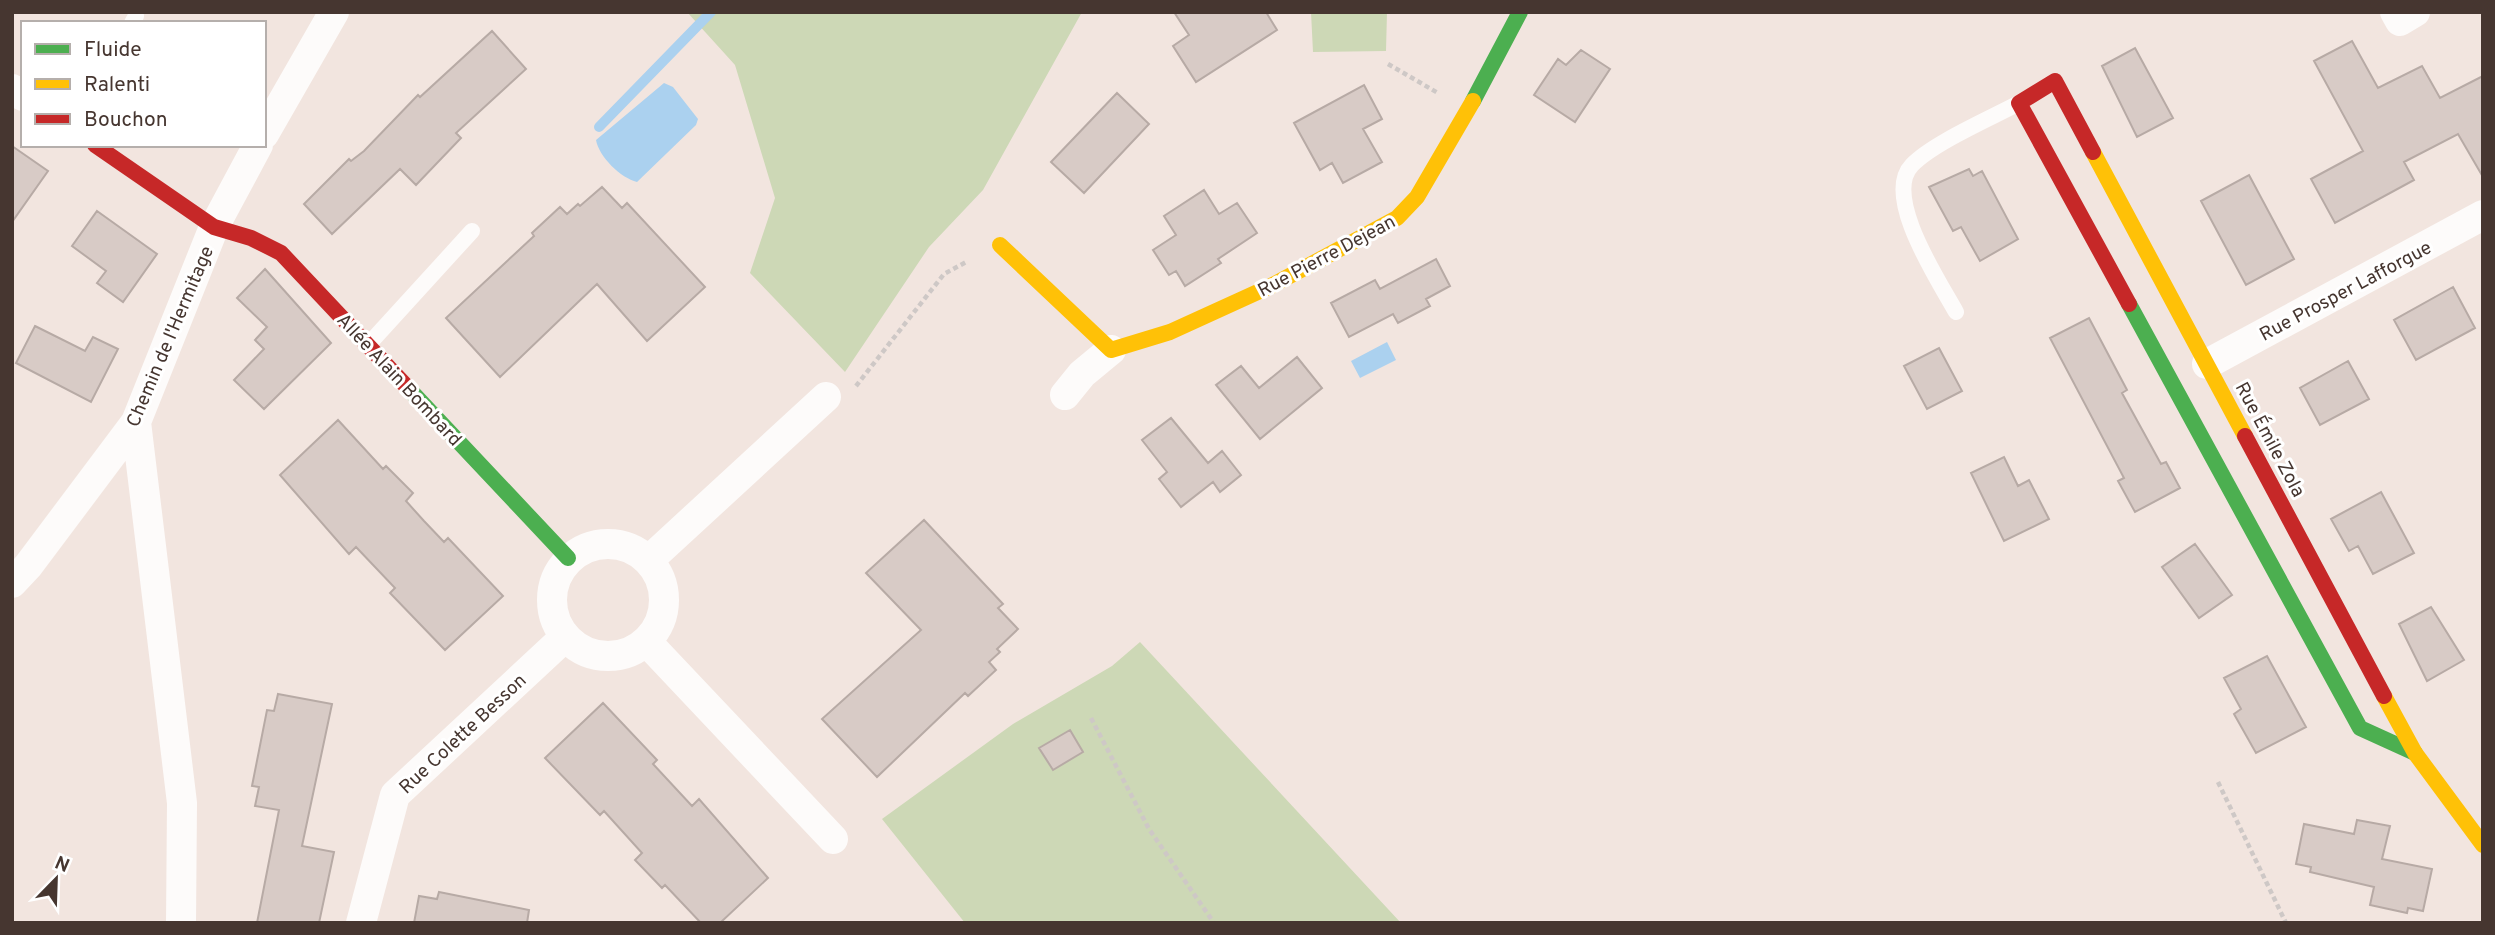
<svg xmlns="http://www.w3.org/2000/svg" width="2495" height="935" viewBox="0 0 2495 935" font-family="Overpass,sans-serif">
<rect width="100%" height="100%" fill="#f2e5df"/>
<path fill="#cdd8b6" d="M687 12H1082L983 190 929 247 845 372 750 273 775 198 735 65Z
M1311 12H1387L1386 51 1313 52Z
M1140 642 1401 923H965L882 819 1013 724 1112 666Z"/>
<path fill="#abd1ef" d="M664 83 673 87 698 119 696 125 637 182C621 178 599 157 596 140Z
M1387 342 1396 360 1360 378 1351 361Z"/>
<g fill="none" stroke-linecap="round" stroke-linejoin="round">
<path stroke="#abd1ef" stroke-width="10" d="M599 127 711 12"/>
</g>
<path fill="#d8cbc6" stroke="#b7aaa5" stroke-width="2" d="M1174 12H1266L1277 30 1196 82 1173 46 1189 35Z
M492 31 526 69 456 133 461 138 416 185 400 169 332 234 304 204 349 159 351 161 364 151 418 95 420 97Z
M2352 41 2378 88 2422 66 2440 98 2483 76V177L2458 134 2404 162 2414 180 2335 223 2311 179 2363 151 2314 61Z
M2135 48 2173 118 2137 137 2102 66Z
M1581 50 1610 69 1575 122 1534 95 1558 59 1566 65Z
M1364 85 1382 119 1363 129 1382 162 1343 183 1332 163 1320 170 1294 123Z
M1117 93 1149 124 1084 193 1051 162Z
M12 146 48 171 12 222Z
M1969 169 1973 176 1982 171 2018 239 1980 261 1961 227 1953 231 1929 187Z
M2249 175 2294 259 2246 285 2201 201Z
M602 187 622 208 627 203 705 287 647 341 597 284 500 377 446 318 534 236 532 233 560 207 567 214 578 204 580 206Z
M1204 190 1219 214 1237 203 1257 233 1218 259 1221 263 1185 286 1176 271 1169 275 1153 250 1176 235 1164 216Z
M97 211 157 254 123 302 97 283 106 271 72 246Z
M1436 259 1450 286 1426 299 1430 306 1398 323 1393 314 1349 337 1331 303 1375 280 1380 289Z
M265 269 331 343 264 409 234 380 264 349 255 340 267 327 237 298Z
M2453 287 2475 328 2416 360 2394 320Z
M2089 318 2127 390 2122 393 2161 464 2166 462 2180 488 2135 512 2118 481 2124 478 2050 338Z
M35 326 85 351 93 337 118 349 91 402 16 363Z
M1939 348 1962 391 1927 409 1904 366Z
M1297 357 1322 388 1260 439 1216 385 1241 366 1259 388Z
M2348 361 2369 399 2320 425 2300 388Z
M1171 418 1208 463 1222 451 1241 475 1220 492 1213 482 1181 507 1159 479 1167 472 1142 440Z
M338 420 383 469 386 466 413 493 406 501 424 521 444 542 448 538 503 596 445 650 390 593 395 588 356 547 349 554 280 475Z
M2004 457 2018 486 2029 480 2049 519 2004 541 1971 473Z
M2381 492 2414 553 2373 574 2358 546 2349 551 2331 519Z
M924 520 1003 604 998 608 1018 629 997 649 1000 652 989 662 996 670 968 696 965 693 877 777 822 719 921 630 866 573Z
M2195 544 2232 595 2199 618 2162 567Z
M2431 607 2464 660 2427 681 2399 624Z
M2267 656 2306 727 2256 753 2234 714 2241 709 2224 678Z
M278 694 332 704 302 846 334 852 319 923H257L279 810 255 806 259 787 252 786 267 710 274 711Z
M603 703 657 760 653 764 692 806 699 799 768 878 720 923H701L665 885 662 888 635 860 642 853 604 811 600 815 545 758Z
M1070 730 1083 752 1053 770 1039 748Z
M2357 820 2390 826 2382 859 2432 869 2423 911 2408 908 2407 913 2370 905 2374 887 2310 872 2311 867 2296 864 2304 824 2354 834Z
M439 892 529 910 527 923H414L419 896 437 899Z"/>
<g fill="none" stroke-linecap="round" stroke-linejoin="round">
<path stroke="#cec8c6" stroke-width="4.5" stroke-dasharray="5 3.5" stroke-linecap="butt" d="M1388 64 1438 93
M856 386 944 274 968 261
M1091 718 1149 829 1214 923
M2218 782 2286 923"/>
<path stroke="#fdfbfa" stroke-width="16" d="M132 23 136 16
M1956 312C1939 281 1882 196 1912 165 1933 143 1991 118 2019 103
M368 345 472 231"/>
<path stroke="#fdfbfa" stroke-width="30" d="M2395 12 2400 21 2415 12
M12 89 23 96
M264 134 334 12
M2207 364 2483 215
M1065 395 1082 374 1111 350
M136 422 182 803 181 923
M552 600a56 56 0 1 1 112 0a56 56 0 1 1-112 0Z
M649 560 826 397
M12 583 28 566 136 422 214 227 258 145
M646 641 833 839
M361 923 395 795 565 637"/>
<path stroke="#4caf50" stroke-width="16" d="M1473 101 1520 12
M2129 304 2360 728 2415 753
M408 388 568 558"/>
<path stroke="#ffc107" stroke-width="16" d="M2093 152 2245 436
M1000 245 1111 350 1170 332 1271 286 1397 218 1417 197 1473 101
M2384 696 2415 753 2483 845"/>
<path stroke="#c62828" stroke-width="16" d="M95 145 214 227 251 238 281 253 408 388
M2093 152 2055 81 2019 103 2129 304
M2245 436 2384 696"/>
</g>
<g text-anchor="middle" stroke-width="6" stroke-linejoin="round" paint-order="stroke">
<g font-size="19" fill="#463630" stroke="#fff">
<text transform="translate(1326 255) rotate(-28)" y="7">Rue Pierre Dejean</text>
<text transform="translate(2345 290) rotate(-28)" y="7">Rue Prosper Lafforgue</text>
<text transform="translate(169 336) rotate(-67)" y="7">Chemin de l'Hermitage</text>
<text transform="translate(400 379) rotate(47)" y="7">Allée Alain Bombard</text>
<text transform="translate(2271 439) rotate(62)" y="7">Rue Émile Zola</text>
<text transform="translate(462 733) rotate(-43)" y="7">Rue Colette Besson</text>
</g>
</g>
<rect width="2495" height="935" fill="none" stroke="#463630" stroke-width="28"/>
<rect x="21" y="21" width="245" height="126" fill="#ffffff" stroke="#b5afac" stroke-width="2"/>
<rect x="35" y="44" width="35" height="10" fill="#4caf50" stroke="#b5afac" stroke-width="2"/>
<text x="84" y="56" font-size="21" fill="#463630">Fluide</text>
<rect x="35" y="79" width="35" height="10" fill="#ffc107" stroke="#b5afac" stroke-width="2"/>
<text x="84" y="91" font-size="21" fill="#463630">Ralenti</text>
<rect x="35" y="114" width="35" height="10" fill="#c62828" stroke="#b5afac" stroke-width="2"/>
<text x="84" y="126" font-size="21" fill="#463630">Bouchon</text>
<g transform="translate(56 879) rotate(23)" stroke="#ffffff" stroke-width="5" paint-order="stroke">
<path d="M0-5L12 26L0 18L-12 26Z" fill="#463630"/>
<text y="-10" font-size="19" font-weight="bold" text-anchor="middle" fill="#463630">N</text>
</g>
</svg>
